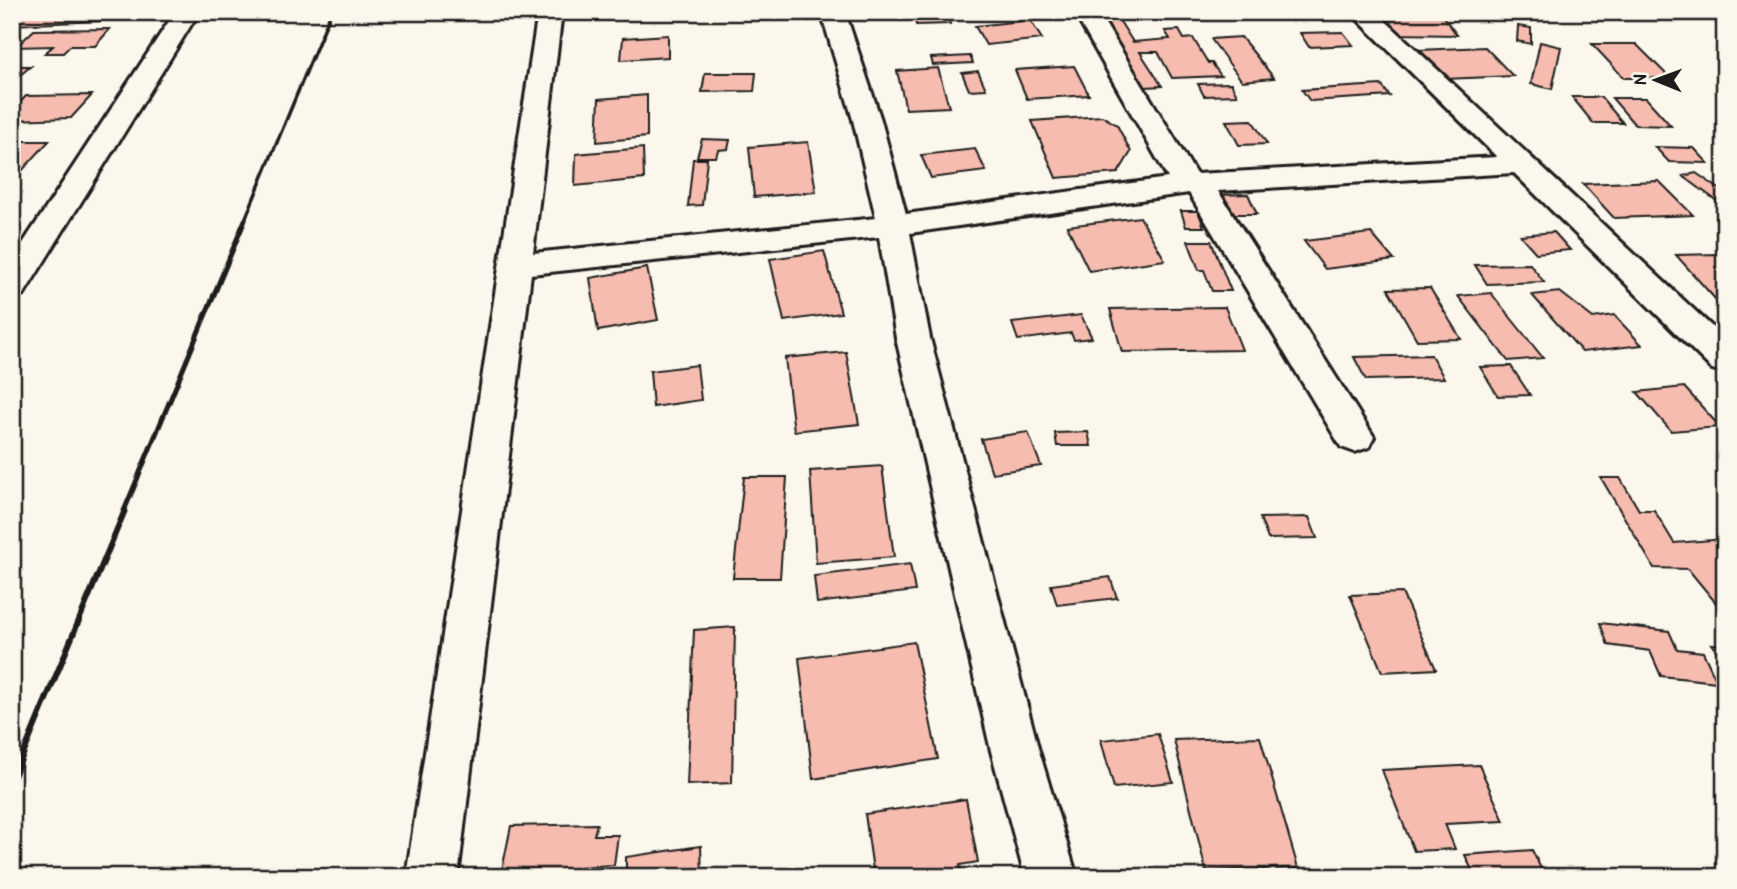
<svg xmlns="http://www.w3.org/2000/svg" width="1737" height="889" viewBox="0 0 1737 889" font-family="'Patrick Hand',sans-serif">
<rect width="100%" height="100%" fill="#fbf7ec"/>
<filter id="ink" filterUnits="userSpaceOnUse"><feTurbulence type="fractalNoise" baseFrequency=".0143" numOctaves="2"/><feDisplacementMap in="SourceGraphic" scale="14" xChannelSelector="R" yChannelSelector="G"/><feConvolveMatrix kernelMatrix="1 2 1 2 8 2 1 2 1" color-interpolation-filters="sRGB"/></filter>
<g filter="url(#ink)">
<path fill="#f6bcaf" stroke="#1c1c1c" stroke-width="2" d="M12 12H107L100 21 12 25Z
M914 12H947L950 24 916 25Z
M1381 15H1442L1457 35 1394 34Z
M1030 20 1042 39 986 45 975 26Z
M1119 20 1133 42 1170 39 1165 31 1179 30 1184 39 1193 38 1208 63H1212L1221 76 1172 78 1158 52H1140L1162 86 1145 87 1103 22Z
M1518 26 1531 28V44L1517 41Z
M110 29 95 46H70L63 53H45L53 46 16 47 34 30Z
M1343 32 1353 45 1309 47 1300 33Z
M668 35V57L621 60 623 38Z
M1241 37 1274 78 1242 81 1211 39Z
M1540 42 1561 47 1552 89 1531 84Z
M1592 44H1636L1670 78H1624Z
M1485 47 1513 76 1445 79 1420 50Z
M970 56 973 63 933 65 931 58Z
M12 66H31L14 80Z
M1074 66 1089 95 1027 99 1015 70Z
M938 68 949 107 906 109 897 71Z
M978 71 986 89 969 90 962 73Z
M705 73H756L754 91 702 92Z
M1231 83 1237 95 1204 96 1198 84Z
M1381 85 1390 96 1310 101 1302 90Z
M92 95 71 118 12 120V111L26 96Z
M647 95V137L597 142 599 99Z
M1572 97H1601L1623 123H1593Z
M1612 98H1646L1671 126 1635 125Z
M1102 116 1117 125 1131 152 1118 173 1056 178 1032 121Z
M1252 120 1267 144 1239 145 1226 121Z
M702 139 730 140 728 149 718 150 716 157H697Z
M12 141H49L20 173H12Z
M808 142 816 192 754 197 749 147Z
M1655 147 1694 148 1708 163 1669 162Z
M643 148 644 179 575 186 576 154Z
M975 149 986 171 931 178 921 155Z
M693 159H707L702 205 688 206Z
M1696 173 1725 193V207L1683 176Z
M1659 181 1693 215 1614 218 1583 184Z
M1248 194 1257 214H1229L1220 195Z
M1181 211H1198L1204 227H1186Z
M1140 217 1165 260 1089 271 1067 226Z
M1554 232 1570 250 1536 253 1520 235Z
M1371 233 1394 260 1325 269 1304 241Z
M1188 241H1211L1231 291H1212L1204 270H1199Z
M824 251 841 313 784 321 770 259Z
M1719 254 1725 260V310L1676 255Z
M1530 264 1544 282 1487 284 1475 265Z
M647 268 658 320 598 331 590 278Z
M1430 288 1461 339 1417 340 1388 289Z
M1560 292 1593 318 1614 315 1642 345 1582 352 1532 295Z
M1491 293 1543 358 1508 361 1458 296Z
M1225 307 1242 350 1122 352 1110 309Z
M1081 315 1092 338 1074 340 1071 333 1018 340 1012 323Z
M846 352 859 424 794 431 785 358Z
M1431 355 1444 378 1366 380 1354 357Z
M697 365 701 400 653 407 650 371Z
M1511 366 1530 395 1498 396 1480 367Z
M1684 387 1720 427 1671 431 1637 392Z
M1028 432 1041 466 992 473 981 439Z
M1088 432 1091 446H1057L1055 433Z
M882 466 894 557 816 563 810 471Z
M744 477H787L780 578H733Z
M1601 478H1620L1639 510H1654L1674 543 1725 539V614L1688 569 1654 568Z
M1309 517 1317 538 1268 539 1260 518Z
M910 564 915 591 817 603 814 576Z
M1110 577 1117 598 1057 605 1051 585Z
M1402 593 1436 669 1382 672 1350 595Z
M1600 623 1669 631 1677 649 1703 652 1717 682 1661 676 1650 651 1608 645Z
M735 627 732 783 687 785 694 630Z
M914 642 938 759 813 779 799 658Z
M1712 644 1725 645V665Z
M1158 734 1173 782 1114 788 1101 740Z
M1260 737 1298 868 1206 871 1174 740Z
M1479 765 1504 821 1445 824 1455 849 1414 851 1382 770Z
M966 799 978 862 960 865 962 877H874L865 814Z
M597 824 594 835H618L614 865 580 867V872L501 875 511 826Z
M701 846 702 877H626V857Z
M1532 850 1545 877H1475L1465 855Z"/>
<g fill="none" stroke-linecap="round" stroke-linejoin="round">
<defs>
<path id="minor" d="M175 12H199L24 294 12 297V260Z
M538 12H562L533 253 876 218 853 120 821 12H845L881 120 906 214 1168 178 1074 12H1098L1196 174 1497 157 1350 12H1376L1725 339V373L1712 369 1514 173 1218 191 1374 437 1369 447 1355 452 1341 447 1189 193 910 233 930 338 1039 751 1077 877H1025L991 751 896 338 879 237 531 274 458 877H406Z
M1708 12H1725V22L1716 20Z"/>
</defs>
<use href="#minor" stroke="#1c1c1c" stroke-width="6"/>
<use href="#minor" fill="#fbf7ec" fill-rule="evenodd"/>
<path stroke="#1c1c1c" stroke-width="3.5" d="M244 222 331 12"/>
<path stroke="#1c1c1c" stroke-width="5" d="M124 511 245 220"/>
<path stroke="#1c1c1c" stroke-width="6" d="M12 781 125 510"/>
</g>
</g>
<rect width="1737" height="889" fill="none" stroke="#fbf7ec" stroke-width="42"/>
<rect x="21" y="21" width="1695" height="847" fill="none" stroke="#1c1c1c" stroke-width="2.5" filter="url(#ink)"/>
<g transform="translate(1656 80) rotate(271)" stroke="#fbf7ec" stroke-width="5" paint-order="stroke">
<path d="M0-5L12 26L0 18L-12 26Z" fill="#1c1c1c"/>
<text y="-10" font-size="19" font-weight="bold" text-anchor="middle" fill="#1c1c1c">N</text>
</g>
</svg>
